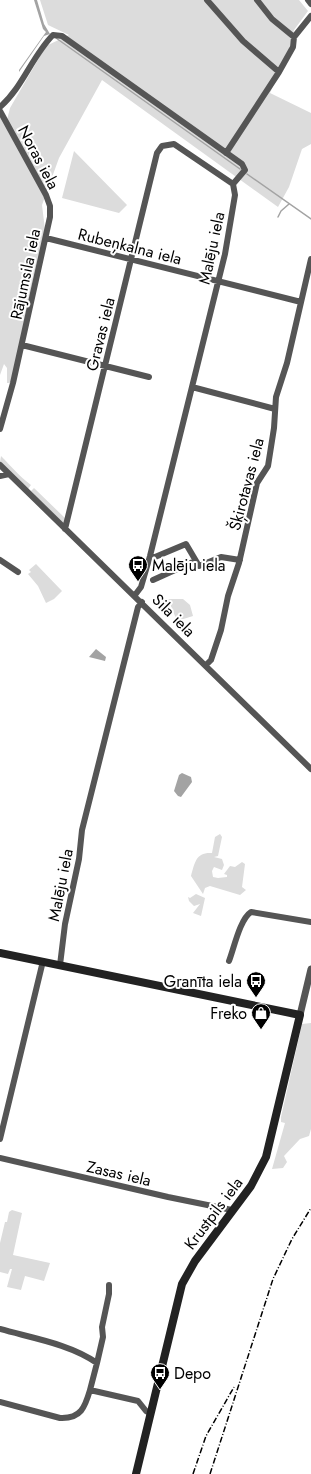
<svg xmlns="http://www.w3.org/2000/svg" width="311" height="1474" viewBox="0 0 311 1474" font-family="Jost,sans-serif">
<rect width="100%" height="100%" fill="#fff"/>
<path fill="#dcdcdc" d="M40 0H299L308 11 294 30 289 49 270 93 311 113V144L302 149 289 187 278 207 102 80 59 158 42 205 46 238 13 383H7V368L4 364 0 375V115L7 120 10 108 46 46 69 35 48 25Z
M74 151 127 205 119 213 62 198Z
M1 456C11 466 20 477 31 485L28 489 0 462Z
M34 488 66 519 64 524 31 491Z
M36 564 62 591 54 599 46 603 38 586 28 574 31 572 29 570Z
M168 599H183L190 605 193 616 177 621Z
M220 834 222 837 218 856 214 857 222 859 224 865 222 870 214 867 212 871 213 877 218 878 227 877V875L224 874 230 866 235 867 242 862 245 864 242 887 246 890 240 895 210 886 205 888 203 894 191 876C195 862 196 852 212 853L215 837Z
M196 894 205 898 201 916 193 913 200 904 194 906 189 901 188 897 190 898Z
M311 1023V1129L309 1136 300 1139 284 1156 287 1162 283 1168 272 1169 285 1123 281 1122V1117L302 1024Z
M12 1210 22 1213 13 1255 50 1263 44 1281 25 1276 21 1290 7 1287 12 1269H10L8 1274 0 1272V1243L5 1222H7L9 1212Z"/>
<path fill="#a3a3a3" d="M34 0H37L44 24 50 34 44 36 19 72V70L46 32 43 29Z
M96 649 106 657 105 661 89 657Z
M182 773 191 777 192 782 181 797 178 796 174 791 179 775Z"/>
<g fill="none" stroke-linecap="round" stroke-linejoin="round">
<path stroke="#a3a3a3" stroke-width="1.5" d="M56 38 240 169
M247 174 311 219
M278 217 281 211 289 204"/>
<path stroke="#555" stroke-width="6" d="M207 0 243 41 279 72
M257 0 272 19 294 37
M308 0 311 4
M0 107C23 87 32 56 53 35L62 36 242 164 245 170 233 184
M0 111 46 195 50 206V217L13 383 0 429
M226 153 279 72 293 47 294 37 311 16
M46 238 301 302
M22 345 149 377
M192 387 275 409
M0 465 311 769
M0 476 9 474
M65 529 157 153 162 146 174 144 233 184
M150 556 155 557 186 544 199 566 221 557 240 560
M0 560 18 572
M153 580 195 561
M135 595 141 587 150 556 225 254 235 195 233 184
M206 665 211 660 221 630 228 596 239 563 257 483 268 466 274 428 276 397 287 363 311 259
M229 961C234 948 240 919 251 912L311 922
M60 965 65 924 79 859 82 830 138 607 142 602
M0 1139 43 961
M0 1158 168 1197 232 1210
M0 1329C32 1338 70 1344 97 1363L90 1390 138 1401 146 1411 150 1413
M97 1363 103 1337 102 1327 109 1294V1285
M0 1402 60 1418C81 1419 85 1407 90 1390"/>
<path stroke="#555" stroke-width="7" d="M300 1015 311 969"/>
<path stroke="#222" stroke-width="8" d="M0 953 300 1015 266 1157 251 1186 195 1261 182 1284 136 1474"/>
<path stroke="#000" stroke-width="1.5" stroke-dasharray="6 2 1 2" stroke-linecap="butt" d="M193 1474 206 1436 234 1387
M210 1474 273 1279 292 1239 311 1208"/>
</g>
<defs>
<symbol id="bus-pin" viewBox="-11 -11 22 30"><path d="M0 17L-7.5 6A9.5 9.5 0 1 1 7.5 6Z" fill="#000" stroke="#fff"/><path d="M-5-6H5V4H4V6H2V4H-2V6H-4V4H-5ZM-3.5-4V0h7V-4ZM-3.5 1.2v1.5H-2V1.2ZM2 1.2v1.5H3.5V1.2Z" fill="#fff"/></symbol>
<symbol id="shop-pin" viewBox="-11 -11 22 30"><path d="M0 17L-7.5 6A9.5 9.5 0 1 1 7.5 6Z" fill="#000" stroke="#fff"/><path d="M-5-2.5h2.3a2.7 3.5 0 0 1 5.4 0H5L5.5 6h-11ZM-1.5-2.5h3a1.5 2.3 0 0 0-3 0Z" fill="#fff"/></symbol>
</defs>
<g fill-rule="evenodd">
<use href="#bus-pin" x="127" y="554" width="22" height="30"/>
<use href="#bus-pin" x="245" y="970" width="22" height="30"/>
<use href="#shop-pin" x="250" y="1002" width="22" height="30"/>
<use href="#bus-pin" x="149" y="1362" width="22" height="30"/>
</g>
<g text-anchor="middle" stroke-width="4" stroke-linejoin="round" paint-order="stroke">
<g font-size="16" fill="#000" stroke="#fff">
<text transform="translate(39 157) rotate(62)" y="6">Noras iela</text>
<text transform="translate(130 246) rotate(14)" y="6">Rubeņkalna iela</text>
<text transform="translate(211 248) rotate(-78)" y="6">Malēju iela</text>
<text transform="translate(25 274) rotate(-78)" y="6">Rājumsila iela</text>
<text transform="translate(100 334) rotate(-76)" y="6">Gravas iela</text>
<text transform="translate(246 484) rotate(-75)" y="6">Šķirotavas iela</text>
<text transform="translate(174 615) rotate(45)" y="6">Sila iela</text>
<text transform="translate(60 885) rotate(-79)" y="6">Malēju iela</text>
<text transform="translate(119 1173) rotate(13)" y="6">Zasas iela</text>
<text transform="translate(213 1213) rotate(-53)" y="6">Krustpils iela</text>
</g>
<g font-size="16" fill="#000" stroke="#fff" text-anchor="start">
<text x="152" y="571">Malēju iela</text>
<text x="242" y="987" text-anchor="end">Granīta iela</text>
<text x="247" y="1019" text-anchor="end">Freko</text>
<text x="174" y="1379">Depo</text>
</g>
</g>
</svg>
